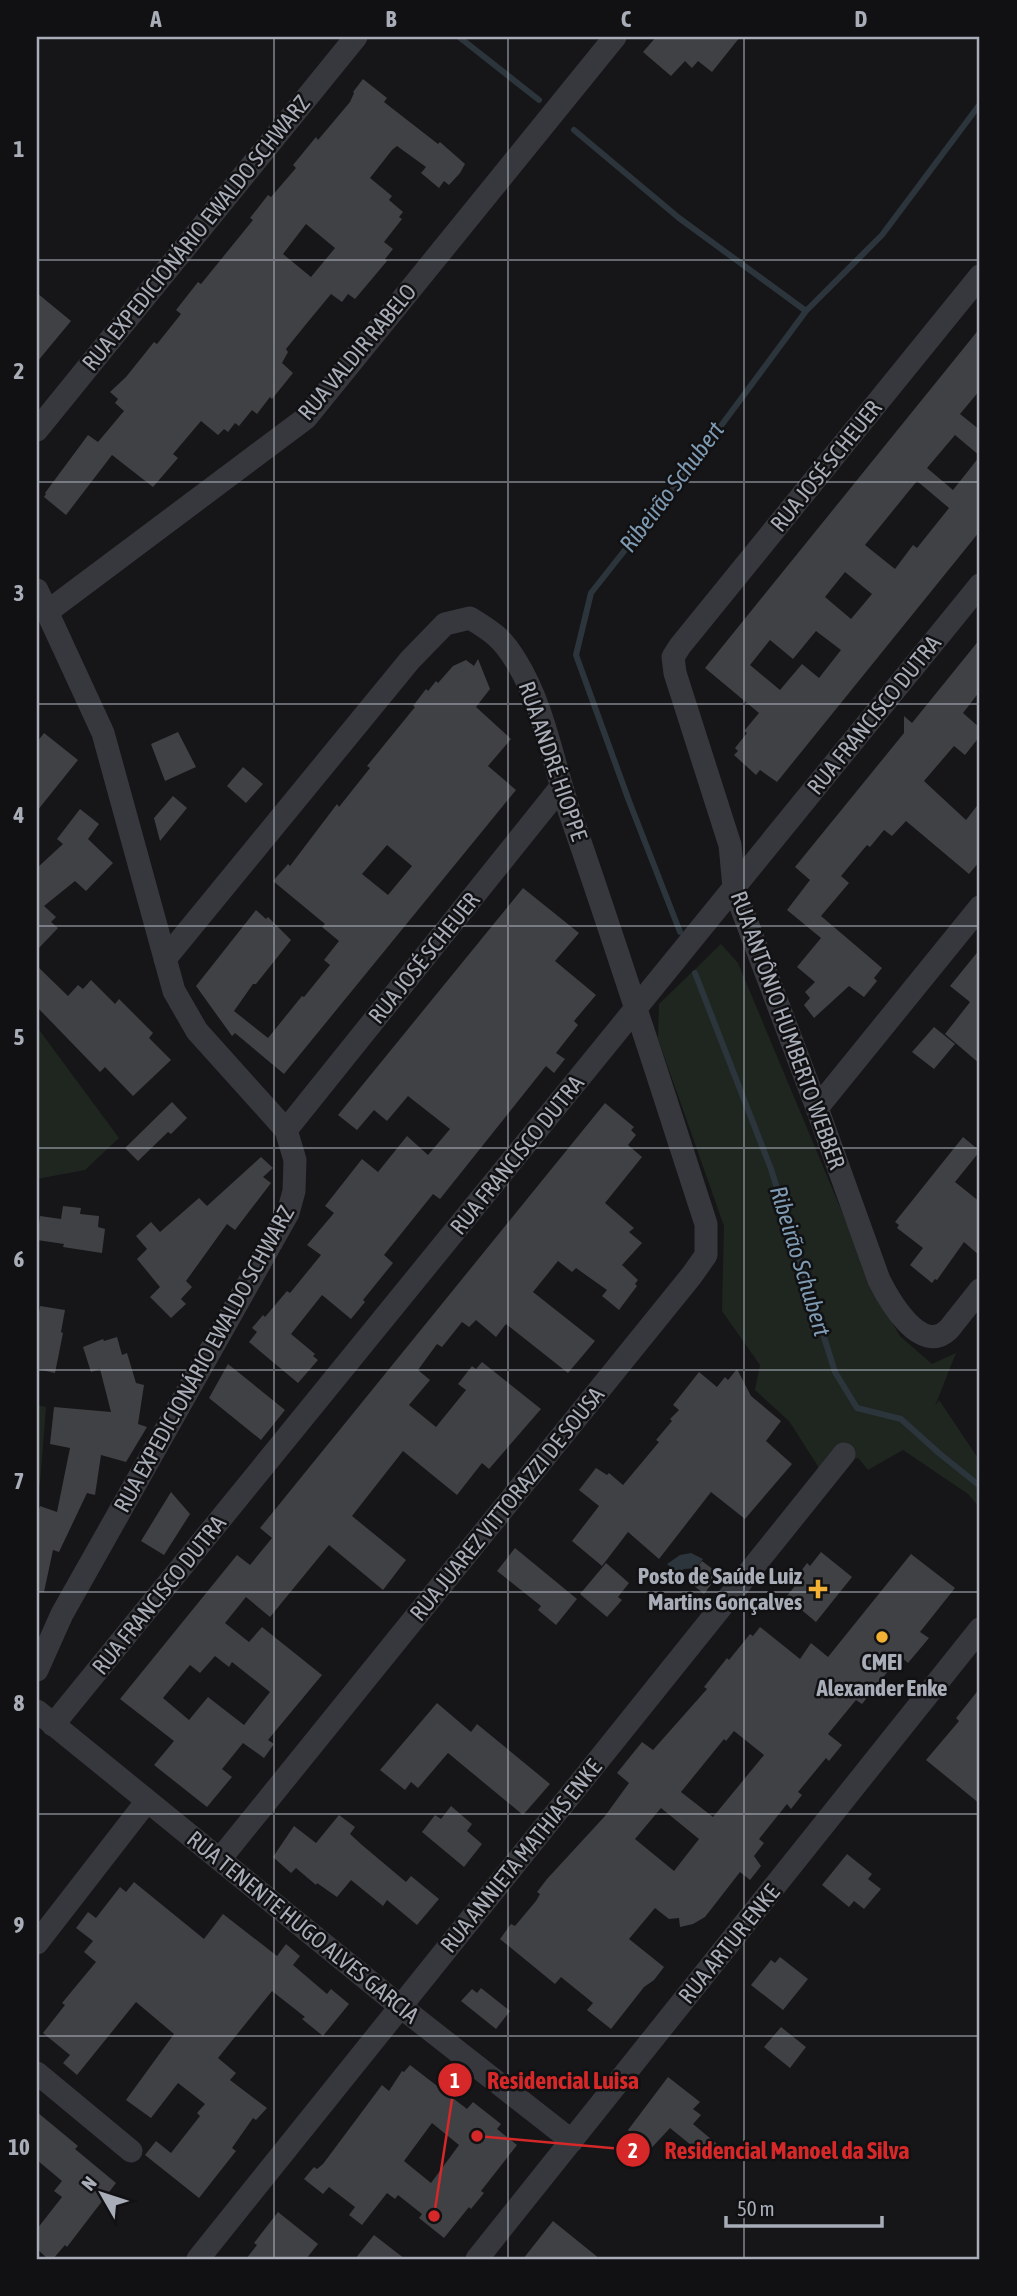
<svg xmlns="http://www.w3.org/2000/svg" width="1017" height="2296" viewBox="0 0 1017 2296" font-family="'Asap Condensed',sans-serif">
<rect width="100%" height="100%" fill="#161618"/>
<path fill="#1e261f" d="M721 944 738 963 878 1298 900 1336 932 1364 956 1353 935 1406 939 1400 980 1461V1508L968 1494 903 1450 868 1470 858 1458 821 1471 789 1421 755 1390 760 1365 722 1311 724 1226 658 1039 659 1004Z
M37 1027 119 1138 85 1170 37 1179Z
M37 1405 46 1407 40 1484 37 1488Z"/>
<path fill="#2c353c" d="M691 1553 703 1559 696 1568 684 1569 677 1573 667 1564 680 1555Z"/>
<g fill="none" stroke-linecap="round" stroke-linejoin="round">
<path stroke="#2c353c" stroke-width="6" d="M459 37 539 100
M574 130 679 218 806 311
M680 932 629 801 576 655 591 593 689 469 806 311 882 235 980 104
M695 973 771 1169 835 1372 857 1408 901 1419 940 1454 980 1486"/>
</g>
<path fill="#404145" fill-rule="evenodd" d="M656 37H740L712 72 698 61 692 68 685 61 671 76 643 52Z
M363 79 387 98 384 102 438 144 440 142 465 164 460 173 449 185 444 181 439 188 421 173 426 167 397 146 392 150 370 178 392 196 389 200 403 212 399 217 402 219 384 242 393 249 385 259 387 261 355 299 348 294 342 302 331 294 307 323 286 349 288 352 282 363 293 373 272 399 270 397 257 414 252 410 239 426 235 423 228 432 224 429 218 435 201 421 173 454 178 458 153 487 112 455 66 515 44 497 46 494 45 493 88 435 98 442 124 411 115 403 118 399 110 392 126 377 154 342 157 344 181 314 176 310 198 282 201 284 253 220 250 218 268 195 271 197 296 168 293 165 316 137 318 140 350 102 354 93 353 92ZM306 224 335 248 311 277 283 254Z
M37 293 71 321 37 362Z
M980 328V390L960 414 980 430V456L955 435 927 468 953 490 980 456V531L777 782 760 770 756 775 734 755 738 751 735 748 747 733 744 731 759 713 705 668ZM917 481 949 508 917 548 913 545 895 569 865 545ZM845 572 872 594 851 619 825 597ZM816 631 841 650 819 678 802 664 780 690 750 665 770 640 793 659Z
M980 639V686L978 690 980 691 963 713 980 728V736L965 755 954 746 924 781 966 820 980 802V861L969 874 906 821 892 836 884 830 870 847 867 845 841 876 849 883 821 916 882 968 874 978 877 981 864 997 849 986 814 1018 804 1005 810 998 805 992 815 982 797 967 821 938 787 910 810 880 795 867 904 733V716L912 723Z
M478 659 490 689 476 707 511 739 488 766 516 790 284 1074 235 1033 232 1036 196 986 256 910 266 919 268 917 291 940 256 984H253L234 1011 268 1038 302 996 304 997 330 965 324 960 339 941 322 927 325 924 273 881 288 864 290 866 337 804 339 807 370 768 367 766 415 707 413 706 426 689 428 691 436 681 438 683 453 666 466 660 474 666ZM387 845 412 866 388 895 362 874Z
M178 732 196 767 165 781 151 744Z
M44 733 78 760 37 811V742Z
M243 767 263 784 246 803 227 786Z
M173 796 187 808 160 841 154 818Z
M80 809 99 824 88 839 113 863 86 891 75 881 44 906 56 917 51 922 58 928 37 950V868L63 844 57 839Z
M523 888 579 933 555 961 596 995 574 1021 578 1025 556 1053 565 1059 554 1073 546 1066 440 1199 433 1194 384 1255 393 1263 363 1300 365 1302 351 1319 322 1295 291 1334 315 1354 313 1356 318 1360 298 1383 249 1342 257 1332 252 1328 263 1315 265 1317 287 1291 290 1293 321 1255 307 1245 334 1213 325 1206 362 1159 378 1172 407 1136 428 1155 450 1129 408 1096 387 1121 374 1110 357 1130 338 1115Z
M980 949V1064L945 1034 970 1002 950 986Z
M37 966 68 996 78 985 83 989 91 980 115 1004 119 999 153 1033 149 1038 171 1060 133 1096 105 1067 100 1072 37 1007Z
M934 1027 955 1044 934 1069 912 1052Z
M172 1102 187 1118 171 1134 168 1132 138 1161 125 1148Z
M605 1103 634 1127 631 1130 636 1135 628 1145 642 1157 605 1203 634 1228 629 1232 642 1243 622 1265 638 1280 635 1284 637 1286 619 1310 602 1296 607 1290 576 1268 572 1272 558 1261 533 1292 595 1341 568 1373 506 1324 496 1337 476 1320 469 1327 462 1322 442 1347 437 1344 418 1370 430 1380 409 1405 436 1427 466 1390 458 1384 472 1366 476 1369 482 1362 541 1409 489 1469 482 1463 457 1495 403 1451 352 1516 406 1560 383 1590 329 1545 270 1617 246 1597 225 1623 249 1642 262 1627 322 1675 268 1740 274 1744 264 1758 243 1743 222 1769 232 1777 207 1807 154 1765 174 1741 120 1699 237 1555 250 1565 272 1538 260 1528ZM215 1656 229 1667 232 1662 270 1692 244 1725 208 1697 189 1720 163 1698 190 1665 200 1673Z
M963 1137 980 1151 955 1182 980 1202V1256L964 1242 937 1280 935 1279 932 1283 910 1265 923 1248 897 1228 899 1225 895 1222Z
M261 1157 273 1168 263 1177 271 1183 235 1230 227 1224 186 1281 192 1287 181 1299 186 1304 171 1318 150 1297 160 1287 137 1259 147 1249 136 1236 151 1222 160 1232 199 1198 207 1206Z
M63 1206 81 1208 80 1214 99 1216 98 1227 105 1229 102 1253 63 1247 64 1244 37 1240 40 1216 61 1219Z
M40 1306 65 1310 61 1332 63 1333 55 1373 37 1369V1325Z
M117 1337 122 1355 127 1353 136 1383 144 1385 138 1424 147 1427 126 1462 101 1455 95 1495 87 1493 59 1552 53 1550 44 1592H37V1515L40 1506 57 1512 70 1448 50 1444 54 1407 111 1412 100 1369 91 1372 83 1347 103 1339 104 1341Z
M228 1364 285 1410 261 1440 209 1398Z
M737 1369 751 1396 781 1421 766 1441 792 1464 745 1519 711 1492 659 1559 628 1532 602 1566 572 1541 599 1506 579 1490 596 1468 607 1475 609 1473 623 1485 659 1442 656 1440 672 1421 670 1419 679 1410 673 1405 699 1372 717 1387 725 1377 728 1380Z
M171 1492 190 1514 164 1555 141 1541Z
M515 1548 577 1599 556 1625 538 1610 541 1606 497 1571Z
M821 1552 852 1577 816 1622 786 1597 799 1581 796 1578 807 1563 810 1566Z
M911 1554 955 1588 920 1632 929 1638 908 1663 900 1656 862 1704 856 1700 828 1734 842 1745 829 1761 826 1758 798 1792 802 1795 791 1809 787 1804 759 1839 764 1843 754 1856 761 1866 750 1880 740 1872 705 1917 693 1924 680 1927 679 1918 669 1919 655 1908 629 1939 664 1967 654 1980 644 1987 611 2029 587 2010 593 2003 561 1977 555 1984 500 1939 511 1924 515 1926 536 1901 540 1894 537 1892 547 1879 605 1816 629 1783 617 1773 642 1742 653 1750 707 1689 704 1687 727 1658 729 1660 750 1634 753 1636 760 1627 800 1659 811 1643 828 1657ZM734 1731 764 1755 713 1817 681 1792 724 1739 726 1741ZM661 1808 699 1839 674 1871 635 1839Z
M702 1561 719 1574 704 1594 687 1580Z
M606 1563 629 1583 618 1597 622 1600 607 1617 580 1594Z
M980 1688V1804L926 1760 959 1721 956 1718Z
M437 1703 471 1732 477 1724 550 1784 523 1815 448 1753 418 1788 411 1782 405 1790 380 1770Z
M451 1806 472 1824 467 1831 482 1844 464 1867 422 1832 435 1815 441 1819Z
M339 1815 355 1827 350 1834 362 1845 406 1882 411 1876 439 1899 417 1925 387 1900 383 1906 351 1880 337 1897 317 1883 316 1885 296 1868 291 1873 273 1857 294 1826 316 1843Z
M847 1854 872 1874 868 1879 881 1889 864 1909 854 1901 849 1907 822 1885Z
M134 1882 204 1939 223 1914 277 1956 286 1944 300 1956 293 1965 327 1994 331 1989 349 2004 323 2036 302 2019 305 2017 272 1991 218 2058 236 2073 230 2080 267 2108 256 2120 253 2118 232 2148 236 2151 199 2198 145 2155 156 2141 171 2153 200 2116 197 2113 205 2104 178 2083 151 2118 126 2100 174 2034 136 2002 77 2075 63 2063 70 2055 43 2033 65 2005 62 2003 96 1962 84 1952 93 1941 76 1928 88 1912 96 1918 120 1887 126 1892Z
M780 1957 808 1979 783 2010 751 1985 771 1960 775 1963Z
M481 1988 510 2011 496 2029 461 2001 472 1989 477 1993Z
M781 2027 806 2047 790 2068 764 2047Z
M410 2065 467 2109 473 2102 501 2124 497 2129 517 2145 481 2191 484 2193 471 2209 469 2207 444 2238 419 2218 422 2214 398 2195 395 2199 387 2193 362 2225 349 2215 355 2207 329 2187 323 2194 304 2179 314 2167 317 2169 323 2164 382 2085 389 2091 402 2071 404 2072ZM432 2123 459 2145 431 2183 404 2161Z
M668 2077 700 2102 693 2109 701 2115 693 2124 717 2144 707 2158 670 2128 644 2156 623 2141 629 2131 628 2130Z
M37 2112 78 2146 75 2149 116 2183 67 2247 65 2245 53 2259H48L37 2249V2229L62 2197 54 2191 62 2181 37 2160Z
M278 2212 318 2244 306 2259H246L257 2245 254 2243Z
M553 2221 600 2259H523Z
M374 2235 405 2259H355Z"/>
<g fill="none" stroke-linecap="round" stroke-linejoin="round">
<path stroke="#37383d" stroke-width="23" d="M980 276 680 646 673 657 675 673 730 845 734 888 817 1108 879 1280C889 1300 921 1357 949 1329L980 1290
M37 430 356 37
M37 590 103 733 174 991 197 1031 286 1130 295 1160 294 1191 288 1213 62 1614 37 1670
M47 612 306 418 615 37
M165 959 410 660 445 624 470 618C493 632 502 638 516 661 544 706 552 760 569 810 617 947 661 1086 706 1224V1255L692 1275 220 1859
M817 1108 980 907
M286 1130 561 787
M37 1711 401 2007 572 2141
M53 1725 980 585
M37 1943 147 1801
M37 2073 131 2151
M198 2259 844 1454
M477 2259 980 1629"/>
</g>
<path fill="none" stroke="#a8adb8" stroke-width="2" stroke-opacity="0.55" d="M274 37V2259M508 37V2259M744 37V2259M37 260H980M37 482H980M37 704H980M37 926H980M37 1148H980M37 1370H980M37 1592H980M37 1814H980M37 2036H980"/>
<g fill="#f2b134" stroke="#111113" stroke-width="2.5">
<path d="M814.5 1578.5h7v7h7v7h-7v7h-7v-7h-7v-7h7z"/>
<circle cx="882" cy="1637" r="7"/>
</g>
<g text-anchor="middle" stroke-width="5" stroke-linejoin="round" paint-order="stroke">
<g font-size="23" fill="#a8adb8" stroke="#111113">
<text transform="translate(196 233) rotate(-51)" y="8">RUA EXPEDICIONÁRIO EWALDO SCHWARZ</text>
<text transform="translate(357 352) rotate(-50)" y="8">RUA VALDIR RABELO</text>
<text transform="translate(826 466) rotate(-51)" y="8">RUA JOSÉ SCHEUER</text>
<text transform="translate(874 715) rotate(-51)" y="8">RUA FRANCISCO DUTRA</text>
<text transform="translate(553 761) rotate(71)" y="8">RUA ANDRÉ HIOPPE</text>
<text transform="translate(424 958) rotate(-51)" y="8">RUA JOSÉ SCHEUER</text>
<text transform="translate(788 1030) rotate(70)" y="8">RUA ANTÔNIO HUMBERTO WEBBER</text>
<text transform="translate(517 1155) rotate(-51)" y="8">RUA FRANCISCO DUTRA</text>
<text transform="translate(204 1359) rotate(-61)" y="8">RUA EXPEDICIONÁRIO EWALDO SCHWARZ</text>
<text transform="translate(507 1504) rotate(-51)" y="8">RUA JUAREZ VITTORAZZI DE SOUSA</text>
<text transform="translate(159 1595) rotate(-51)" y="8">RUA FRANCISCO DUTRA</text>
<text transform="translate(521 1856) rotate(-51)" y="8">RUA ANNIETA MATHIAS ENKE</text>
<text transform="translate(303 1927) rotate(39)" y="8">RUA TENENTE HUGO ALVES GARCIA</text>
<text transform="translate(729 1944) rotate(-51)" y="8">RUA ARTUR ENKE</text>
</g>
<g font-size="23" font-weight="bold" fill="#a8adb8" stroke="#111113" text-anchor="end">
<text x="802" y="1584">Posto de Saúde Luiz<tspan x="802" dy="26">Martins Gonçalves</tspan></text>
<text x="882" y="1670" text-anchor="middle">CMEI<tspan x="882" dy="26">Alexander Enke</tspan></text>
</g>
<g font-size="24" font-style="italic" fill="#7f9bb3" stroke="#111113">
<text transform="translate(672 487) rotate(-53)" y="8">Ribeirão Schubert</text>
<text transform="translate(800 1261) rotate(73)" y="8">Ribeirão Schubert</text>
</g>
</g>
<path fill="none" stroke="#d62828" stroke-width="2.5" d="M434 2216L455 2080M477 2136L633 2150"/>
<g fill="#d62828" stroke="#111113" stroke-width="2.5">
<circle cx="434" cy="2216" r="7"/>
<circle cx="477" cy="2136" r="7"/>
<circle cx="455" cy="2080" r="18"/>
<circle cx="633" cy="2150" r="18"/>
</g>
<g font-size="21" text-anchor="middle" font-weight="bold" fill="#fff">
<text x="455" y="2088">1</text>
<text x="633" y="2158">2</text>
</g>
<g font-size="24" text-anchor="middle" font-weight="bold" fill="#d62828" stroke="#111113" stroke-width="5" stroke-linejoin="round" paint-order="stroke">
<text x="563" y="2089">Residencial Luisa</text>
<text x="787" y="2159">Residencial Manoel da Silva</text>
</g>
<rect width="1017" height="2296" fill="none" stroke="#111113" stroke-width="77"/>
<g transform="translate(102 2194) rotate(309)" stroke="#111113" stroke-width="5" paint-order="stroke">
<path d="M0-5L12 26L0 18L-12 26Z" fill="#a8adb8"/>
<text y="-10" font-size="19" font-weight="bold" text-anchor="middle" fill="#a8adb8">N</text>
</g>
<path d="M726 2216v10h156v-10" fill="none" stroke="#a8adb8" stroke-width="3.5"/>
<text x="737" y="2216" font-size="21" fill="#a8adb8" stroke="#111113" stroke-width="5" paint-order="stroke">50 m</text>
<rect x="38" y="38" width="940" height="2220" fill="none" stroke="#a8adb8" stroke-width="2.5"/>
<g font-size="23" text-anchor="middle" font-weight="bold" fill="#a8adb8">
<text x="156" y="27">A</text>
<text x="391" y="27">B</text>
<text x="626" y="27">C</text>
<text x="861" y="27">D</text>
<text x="19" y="157">1</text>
<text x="19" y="379">2</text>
<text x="19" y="601">3</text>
<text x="19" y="823">4</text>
<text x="19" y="1045">5</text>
<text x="19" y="1267">6</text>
<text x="19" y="1489">7</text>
<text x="19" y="1711">8</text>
<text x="19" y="1933">9</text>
<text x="19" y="2155">10</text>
</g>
</svg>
